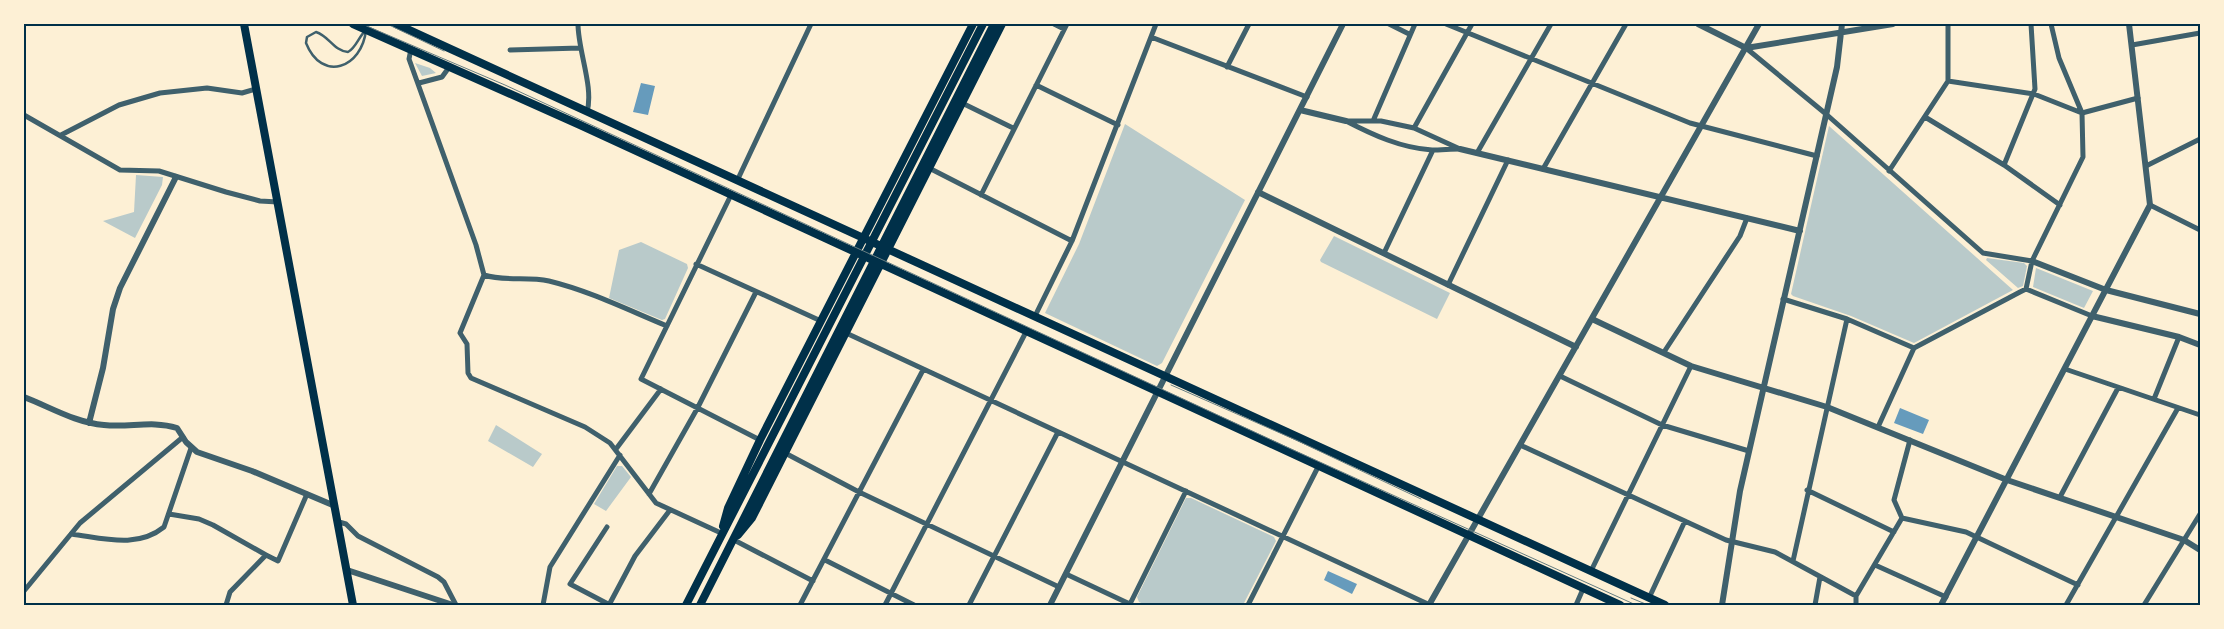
<svg xmlns="http://www.w3.org/2000/svg" width="2224" height="629" viewBox="0 0 2224 629" font-family="Raleway,sans-serif">
<rect width="100%" height="100%" fill="#fdf0d5"/>
<path fill="#b9caca" d="M415 63 430 68 436 73 422 76Z
M1125 124 1245 200 1162 363 1157 366 1045 313 1079 244Z
M1829 126 2013 290 1914 343 1851 316 1793 296 1791 294Z
M136 175 163 177 162 185 135 238 103 221 134 212Z
M1334 236 1450 293 1437 319 1321 262 1320 260Z
M641 242 687 264 688 268 665 319 662 320 609 298 619 250Z
M1987 258 2024 263 2027 266 2023 286 2018 288 1986 260Z
M2036 268 2093 291 2084 308 2033 287Z
M496 425 542 454 533 467 488 441Z
M617 466H622L631 477 606 511 594 504Z
M1186 498H1191L1274 537 1276 541 1243 605H1146L1139 602 1137 597Z"/>
<path fill="#669bbc" d="M641 83 655 86 648 115 633 112Z
M1900 408 1929 420 1923 434 1894 423Z
M1328 571 1357 584 1352 594 1324 580Z"/>
<g fill="none" stroke-linecap="round" stroke-linejoin="round">
<path stroke="#3f606c" stroke-width="2.5" d="M366 30C362 68 322 83 306 43L307 37 316 32C329 36 334 51 348 52 356 48 359 36 366 30Z"/>
<path stroke="#3f606c" stroke-width="5" d="M578 24C578 51 594 87 587 112
M1054 24 1064 29
M1389 24 1409 34
M1446 24 1690 123 1817 156
M1948 24V81L2034 94 2082 113 2138 98
M1151 37 1307 97
M2132 45 2200 33
M1746 48 1826 114 1983 253 2032 261
M411 49 409 59 476 245 484 275 460 333 467 344 468 373 471 378 585 427 610 443 656 503 721 533
M510 50 580 48
M1227 67 1249 24
M419 83 442 77 450 66
M1036 85 1118 125
M962 103 1013 128
M24 115 120 170 159 171 226 192 260 201 278 202
M1925 117 2004 165 2060 205
M1346 121H1381L1414 128 1460 149C1451 149 1441 150 1432 150 1401 148 1373 135 1346 121Z
M1373 121 1415 24
M1414 128 1472 24
M61 135 119 105 160 93 207 88 242 93 256 89
M1477 153 1551 24
M2004 165 2035 89 2031 24
M2146 166 2200 139
M929 168 1072 241
M1543 169 1626 24
M1889 171 1948 81
M737 181 811 24
M731 195 641 379 760 440
M981 195 1067 24
M2150 205 2200 230
M1384 253 1433 150
M696 264 821 321
M484 275C506 282 527 276 549 281 590 291 628 310 667 326
M1448 285 1508 160
M2026 289 2032 261 2083 157 2082 113 2059 58 2051 24
M1783 299 1847 319 1914 348
M1035 316 1072 241 1156 24
M846 333 1430 605
M1664 352 1740 236 1747 218
M2065 369 2200 415
M1560 376 1662 425 1749 451
M2154 399 2179 337
M1878 427 1914 348 2020 292 2026 289 2092 316
M1520 445 1726 540 1775 552 1856 596
M616 449 661 389
M785 453 859 492 1059 587
M1807 490 1894 532
M649 494 697 409 756 292
M2060 497 2118 388
M169 514 199 519 213 525 266 555
M1902 518 1966 532 2078 585
M339 522 346 524 358 536 438 577 444 582 456 605
M607 527 570 584 610 605
M71 534C103 538 137 549 164 527L191 448
M734 540 813 581
M825 560 914 605
M1793 561 1847 319
M1875 565 1946 597
M1591 571 1691 366
M1066 574 1132 605
M24 591 80 523 183 437
M1649 598 1685 521
M1130 604 1186 491
M226 605 230 592 266 555 278 561 307 494
M543 605 550 567 620 455
M609 605 635 556 670 510
M800 605 923 370
M885 605 1027 330
M969 605 1058 432
M1248 605 1318 467
M1576 605 1583 589
M1815 605 1820 577
M1856 605V596L1902 518 1894 500 1910 440
M2066 605 2178 408
M2144 605 2200 514"/>
<path stroke="#3f606c" stroke-width="6" d="M1698 24 1746 48 1893 24
M1300 110 1346 121
M1460 149 1800 231
M1258 192 1576 347
M2032 261 2106 290 2200 314
M2092 316 2179 337 2200 345
M1592 319 1691 366 1827 407 2007 480 2184 540 2200 550
M24 397C50 407 76 423 104 425 129 428 152 420 177 428L186 442 197 452 252 471 335 506
M89 423 103 368 113 309 120 288 176 177
M347 570 453 605
M1050 605 1343 24
M1429 605 1759 24
M1722 605 1740 491 1837 67 1842 24
M1941 605 2150 205 2129 24"/>
<path stroke="#003049" stroke-width="8" d="M244 24 353 605
M353 24 580 125 1620 605
M396 24 1665 605
M723 526 728 508 760 440 973 24
M738 535 752 518 1002 24
M686 605 983 24
M700 605 994 24"/>
<path stroke="#657d81" stroke-width="1" d="M362 24 505 85 1291 449 1636 605
M387 24 444 51
M1171 385 1296 440 1421 499
M1631 598 1648 605"/>
</g>
<rect width="2224" height="629" fill="none" stroke="#fdf0d5" stroke-width="50"/>
<rect x="25" y="25" width="2174" height="579" fill="none" stroke="#003049" stroke-width="2"/>
</svg>
